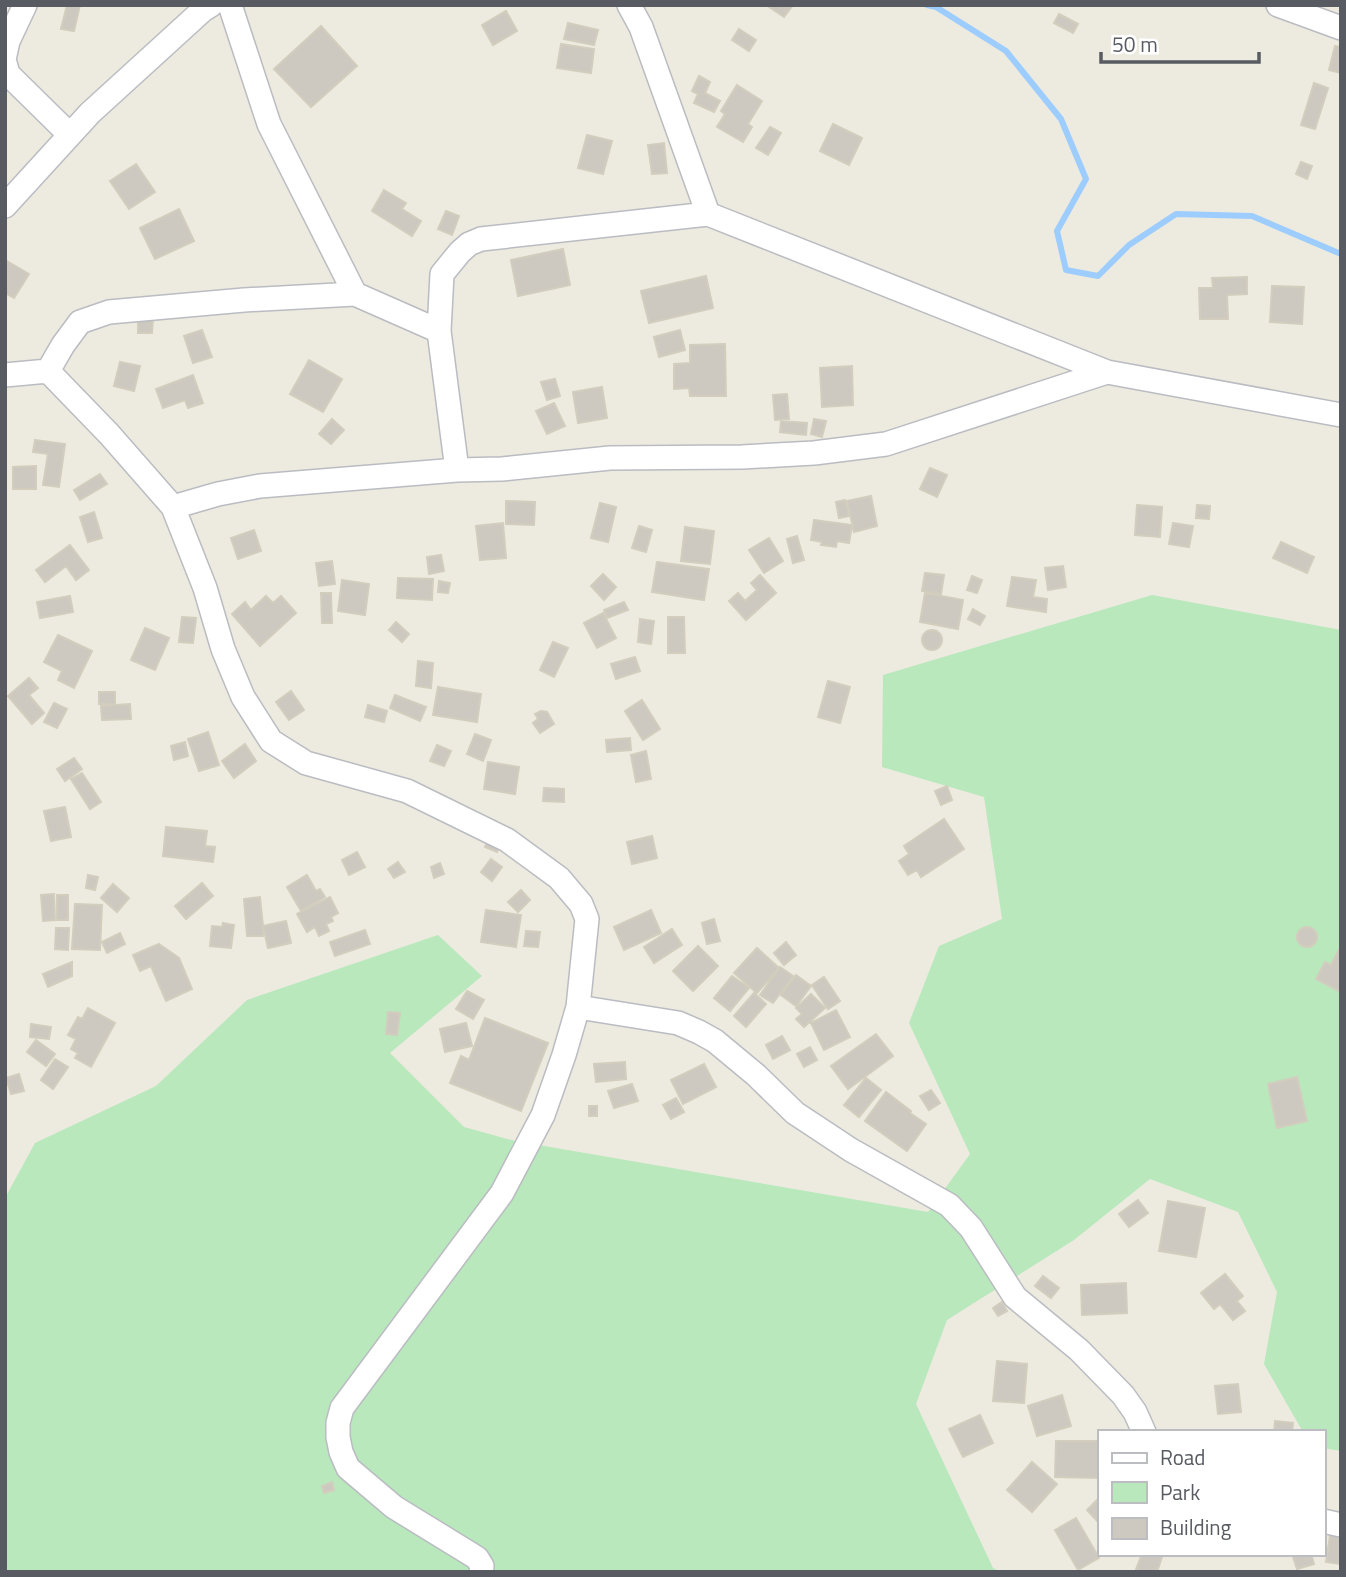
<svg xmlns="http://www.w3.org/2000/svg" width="1346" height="1577" viewBox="0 0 1346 1577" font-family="'Titillium Web',sans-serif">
<rect width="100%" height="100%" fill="#edebdf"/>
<path fill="#b8e8bc" d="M1152 595 1341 630V1451L1323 1448V1432H1303L1264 1364 1277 1292 1238 1212 1150 1179 1074 1240 947 1320 916 1404 993 1568 1001 1572H5V1198L35 1143 156 1086 247 1000 438 935 482 976 390 1053 464 1127 515 1141 928 1212 970 1154 909 1023 939 946 1002 919 984 797 882 767 883 675Z"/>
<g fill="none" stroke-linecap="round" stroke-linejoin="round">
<path stroke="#9dccff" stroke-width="6" d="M927 5 936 7 1006 51 1061 119 1086 179 1057 231 1066 270 1098 276 1129 245 1176 214 1252 216 1341 254"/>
</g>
<path fill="#cdc9c0" stroke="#d2cdbd" stroke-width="2" d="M67 5H80L74 31 61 29Z
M766 5H793L784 17Z
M506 11 517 31 493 45 482 25Z
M1059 14 1078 24 1073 33 1054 23Z
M568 23 598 30 594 45 564 39Z
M321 26 357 66 311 107 274 69Z
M739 29 756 40 749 51 732 40Z
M561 44 594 49 591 73 557 68Z
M1335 46 1341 47V73L1329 70Z
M699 76 710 82 705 93 720 101 714 112 694 103 698 94 692 91Z
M1314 83 1328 88 1315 129 1301 125Z
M737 85 762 101 748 124 752 127 743 142 717 127 725 114 721 111Z
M833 124 862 138 849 165 820 151Z
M770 127 781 133 768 155 756 148Z
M587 135 612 141 603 174 578 168Z
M664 143 667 173 652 174 648 145Z
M1301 162 1312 166 1307 179 1296 174Z
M136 164 155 192 129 209 110 181Z
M384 190 406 203 402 209 421 221 412 236 372 211Z
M179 209 194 241 155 259 140 228Z
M446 211 459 216 452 235 438 229Z
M563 249 570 285 518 296 511 260Z
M7 261 29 274 14 298 5 293V264Z
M706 276 713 308 649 323 641 291Z
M1247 277V294L1227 295 1228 319H1200L1199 288H1213L1212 278Z
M1272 286 1304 287 1302 324 1270 322Z
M138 318 153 319 152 333H138Z
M202 330 212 357 193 363 184 336Z
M680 330 685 350 659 357 654 337Z
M725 344 726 396H690L689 388 674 389V364L690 363V345Z
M309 360 342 379 323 412 290 394Z
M120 362 140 366 134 391 114 386Z
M852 366 853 405 822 407 820 368Z
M193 375 203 403 188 408 185 400 163 408 156 389Z
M555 379 560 396 547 400 541 382Z
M602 387 607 418 578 423 573 392Z
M787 394 789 419 775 420 773 395Z
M554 403 565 426 547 434 536 411Z
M332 419 344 430 331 444 319 434Z
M814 419 826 421 822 437 811 434Z
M781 421 807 423 806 435 780 432Z
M35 440 65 444 59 487 43 485 48 454 33 452Z
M36 466V489H13V467Z
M930 468 947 475 937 497 920 489Z
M100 474 107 484 80 500 74 490Z
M871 496 877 526 854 532 847 501Z
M845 500 849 516 839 518 836 502Z
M506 501 535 502 534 525 506 524Z
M600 503 616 507 608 542 591 538Z
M1137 505 1162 507 1160 537 1135 535Z
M1197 505 1210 506 1209 519 1196 518Z
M94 512 102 538 88 542 80 517Z
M814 520 852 525 849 543 837 541 836 547 821 545 822 542 811 540Z
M503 523 506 558 480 560 476 526Z
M1173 523 1193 526 1189 547 1169 544Z
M639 526 652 530 646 552 632 548Z
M685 527 714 531 710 564 681 561Z
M254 530 261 551 238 559 231 538Z
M797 536 804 560 793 563 787 539Z
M769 538 783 561 764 573 749 550Z
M1281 542 1314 557 1307 573 1273 558Z
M70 545 89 570 76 580 66 566 45 582 36 570Z
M441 555 444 571 429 574 427 557Z
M332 561 335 584 319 586 316 563Z
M657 562 709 569 704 600 652 592Z
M1063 566 1066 587 1048 590 1045 568Z
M925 573 944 575 941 594 922 591Z
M603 574 616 587 604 600 591 586Z
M760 575 776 593 746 620 729 601 738 593 745 601 757 590 751 583Z
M972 576 982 580 977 593 967 590Z
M1012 577 1036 580 1033 597 1047 599 1046 612 1007 606Z
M398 578 433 579 432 600 397 598Z
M342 580 369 584 365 615 338 611Z
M439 581 450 583 448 593 438 592Z
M321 593H331L332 623H322Z
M925 593 963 600 958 629 920 622Z
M70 596 73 612 40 618 37 602Z
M266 596 273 603 281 596 296 613 260 646 232 614 245 602 251 610Z
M624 602 628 610 607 618 604 610Z
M973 609 985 616 980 625 968 619Z
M603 613 616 638 597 648 584 623Z
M182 617 196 618 193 643 179 642Z
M668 617H684L685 653H668Z
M640 619 654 621 651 644 638 642Z
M396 622 409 634 402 642 389 630Z
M145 628 169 638 155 670 131 660Z
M922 640a10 10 0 1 1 20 0a10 10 0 1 1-20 0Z
M58 635 92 651 74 688 58 680 62 671 44 662Z
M553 642 568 648 554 677 540 670Z
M635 657 640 671 616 679 611 664Z
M418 661 433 663 431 688 416 686Z
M29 678 38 688 29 695 44 713 32 724 8 696Z
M828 681 850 687 840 723 818 717Z
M438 687 481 694 477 722 433 715Z
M291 691 304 710 289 720 276 702Z
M99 692H115V704H99Z
M395 695 426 707 420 721 390 708Z
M642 700 660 729 643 740 625 711Z
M54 703 67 709 57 728 44 722Z
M130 704 131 719 102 720 101 706Z
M368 705 387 711 384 722 365 717Z
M541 711 547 712 554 724 540 733 533 723 538 719 535 714Z
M208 732 219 765 199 771 188 739Z
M475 734 491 740 483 761 467 754Z
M630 738 631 750 607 752 606 740Z
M185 742 188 756 174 760 171 746Z
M245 744 256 761 234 778 222 761Z
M437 745 451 751 444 766 430 761Z
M646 751 651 779 636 782 631 755Z
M74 758 82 769 65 781 57 769Z
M488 762 519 767 515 794 484 789Z
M82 773 101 802 90 809 71 779Z
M947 786 952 800 941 805 935 791Z
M544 788 564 789V802L543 801Z
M65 807 71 837 51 841 44 811Z
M944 819 964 849 921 877 917 870 908 875 899 861 909 854 904 846Z
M166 827 207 831 205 846 215 847 213 862 163 856Z
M652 836 657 858 632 864 627 842Z
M490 837 501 841 497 852 485 847Z
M357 852 365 867 349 875 342 860Z
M491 859 502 867 492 881 481 872Z
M398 862 405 872 394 878 388 869Z
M440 863 444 874 434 878 431 867Z
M88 875 98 877 95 890 86 888Z
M307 875 316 891 320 889 325 897 301 911 287 887Z
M202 883 213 896 186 919 175 906Z
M113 884 129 898 117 912 101 898Z
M521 890 530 900 518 912 508 902Z
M54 894 55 920 43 921 41 895Z
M57 895H68V920H57Z
M260 897 263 926V936H247L244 899Z
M330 897 338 913 331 917 333 921 326 924 329 931 319 936 315 927 307 932 297 914Z
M75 904 102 905 100 950 72 949Z
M486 910 521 915 516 947 481 942Z
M651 910 661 933 624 950 614 927Z
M714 919 720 941 707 944 702 923Z
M286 921 291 943 268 948 263 926Z
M223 923 234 925 231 948 210 946 212 926 222 927Z
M1297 937a10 10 0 1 1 20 0a10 10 0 1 1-20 0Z
M56 928H69L68 950 55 949Z
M672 929 682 945 654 963 644 947Z
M365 930 370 944 335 956 330 942Z
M526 931 540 932 538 947 524 946Z
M120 933 125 944 107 953 102 942Z
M786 942 796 955 784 965 774 953Z
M159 944 179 958 192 989 166 1001 151 966 140 971 133 955Z
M698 946 718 966 693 991 673 971Z
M757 948 779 968 757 993 734 973Z
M1339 949 1341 950V992L1316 979 1325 962 1331 965Z
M72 962V976L48 987 43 974Z
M780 967 793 976 773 1003 760 995Z
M796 975 811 986 796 1006 781 995Z
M732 976 749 988 730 1011 714 998Z
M824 977 840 1001 828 1009 812 985Z
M467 991 484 1000 473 1019 456 1009Z
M754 993 766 1004 746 1027 734 1016Z
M811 994 825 1008 804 1027 796 1019 802 1014 796 1008Z
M88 1008 115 1023 91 1067 75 1058 78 1053 71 1049 76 1039 68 1035 78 1017 82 1019Z
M836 1010 850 1037 824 1050 811 1023Z
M388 1012 400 1013 397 1035 386 1034Z
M485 1018 548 1043 521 1111 450 1083 461 1056 469 1060Z
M466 1023 472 1046 445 1052 440 1029Z
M31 1024 51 1027 49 1039 30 1037Z
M876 1034 893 1056 848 1089 831 1066Z
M782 1036 790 1050 773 1059 766 1045Z
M36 1040 55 1054 46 1066 27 1052Z
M810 1047 817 1060 804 1067 797 1054Z
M55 1059 68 1067 53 1089 41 1080Z
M625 1062 626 1079 596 1082 594 1064Z
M704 1064 716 1087 683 1104 671 1080Z
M19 1074 24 1091 11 1094 6 1078Z
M1297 1077 1307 1121 1277 1128 1268 1084Z
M866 1078 881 1090 859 1117 844 1105Z
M632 1084 638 1101 614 1108 608 1091Z
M931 1090 940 1103 929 1110 920 1096Z
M886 1092 911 1111 910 1113 926 1124 907 1151 865 1121Z
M676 1098 684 1112 671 1119 663 1105Z
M589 1106H597V1116H589Z
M1138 1200 1148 1213 1129 1227 1119 1214Z
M1168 1201 1205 1208 1196 1257 1159 1251Z
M1225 1274 1243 1296 1237 1301 1245 1311 1233 1320 1220 1304 1214 1309 1201 1293Z
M1043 1276 1059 1288 1051 1298 1035 1286Z
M1126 1283 1127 1313 1082 1315 1081 1285Z
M1002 1302 1007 1311 998 1316 993 1308Z
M997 1361 1027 1364 1024 1403 993 1401Z
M1238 1384 1241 1412 1218 1414 1215 1386Z
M1062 1395 1071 1426 1037 1436 1028 1406Z
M980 1415 993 1443 963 1457 949 1429Z
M1275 1421 1293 1423 1292 1432H1274Z
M1056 1441H1099V1478L1055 1477Z
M1032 1462 1057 1484 1032 1512 1007 1490Z
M332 1482 334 1490 324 1493 322 1486Z
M1099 1498V1523L1087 1510Z
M1076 1518 1099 1558 1078 1570 1055 1530Z
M1331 1529 1341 1530V1564L1326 1562Z
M1142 1554H1163L1157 1572H1135Z
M1292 1554H1311L1314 1564 1297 1569Z"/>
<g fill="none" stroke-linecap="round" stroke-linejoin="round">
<defs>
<path id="minor" d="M230 5 269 124 355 294
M629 5 641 27 708 214 1107 372
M1278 5 1341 28
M5 55 8 41 25 5
M5 63 8 74 70 135
M5 206 90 113 203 10 211 5
M48 371 63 345 80 322 109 312 244 300 355 294 439 331
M5 375 48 371 109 434 173 507 205 588 223 649 243 697 271 741 306 763 407 791 507 840 559 878 581 904 587 919 578 1007 564 1055 543 1115 502 1193 342 1408 338 1423V1437L341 1452 348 1468 394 1507 477 1558 482 1566 481 1572
M457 470 439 331 442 274 460 252 469 244 481 239 708 214
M173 507 218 494 260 486 457 470 502 469 610 458 742 457 814 453 886 444 1107 372 1341 415
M578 1007 678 1023 699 1032 715 1041 756 1075 795 1113 851 1150 949 1205 971 1228 1015 1297 1079 1350 1123 1395 1135 1412 1144 1432
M1323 1521 1341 1525"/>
</defs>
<use href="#minor" stroke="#babcc2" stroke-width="26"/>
<use href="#minor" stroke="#fff" stroke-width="23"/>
</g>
<rect width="1346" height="1577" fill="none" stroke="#585b62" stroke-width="14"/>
<rect x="1098" y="1430" width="228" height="126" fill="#ffffff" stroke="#bcbdc0" stroke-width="2"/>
<rect x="1112" y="1453" width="35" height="10" fill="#ffffff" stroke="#bcbdc0" stroke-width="2"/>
<text x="1160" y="1465" font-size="21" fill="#585b62">Road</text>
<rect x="1112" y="1482" width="35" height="21" fill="#b8e8bc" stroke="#bcbdc0" stroke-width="2"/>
<text x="1160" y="1500" font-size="21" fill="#585b62">Park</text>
<rect x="1112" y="1518" width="35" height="21" fill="#cdc9c0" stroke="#bcbdc0" stroke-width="2"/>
<text x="1160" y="1535" font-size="21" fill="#585b62">Building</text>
<path d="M1101 52v10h158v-10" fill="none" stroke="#585b62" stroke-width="3.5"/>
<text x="1112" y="52" font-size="21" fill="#585b62" stroke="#ffffff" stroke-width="5" paint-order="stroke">50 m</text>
</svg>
